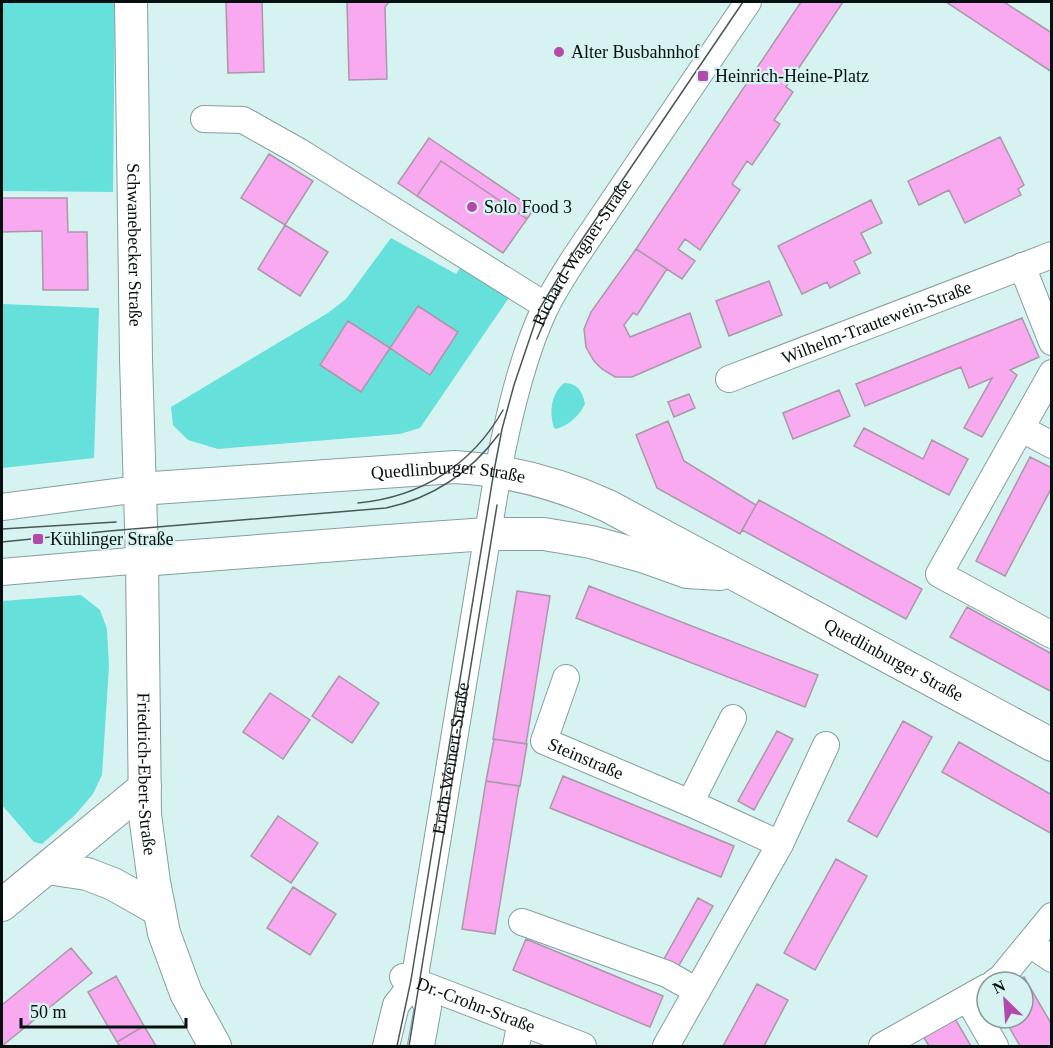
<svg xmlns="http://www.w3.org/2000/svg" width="1053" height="1048" viewBox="0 0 1053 1048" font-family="'Times New Roman',serif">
<rect width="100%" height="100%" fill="#d6f3f1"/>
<path fill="#66e0da" d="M2 2H115L113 192 2 191Z
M391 238 456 274 462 265 509 292 508 299 420 428 400 434 218 449 188 440 173 425 171 407 328 313 346 299Z
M2 304 99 308 94 458 2 468Z
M564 383C578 384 582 390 585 404 580 415 568 426 556 429L554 428C549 412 551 394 564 383Z
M81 595 100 610 107 629 109 666 102 775 93 794 75 815 42 844 34 842 2 805V601Z"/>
<path fill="#f8a9f0" stroke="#aa98a7" stroke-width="1.5" d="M226 2H262L264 72 228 73Z
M347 2H389L385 7 387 79 349 80Z
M801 2H843L786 87 793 92 774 120 780 124 752 165 747 161 732 184 740 190 700 250 685 239 678 249 695 261 682 279 636 249Z
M946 2H1004L1052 33V72Z
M1000 137 1024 185 1018 189 1021 195 965 223 949 190 919 205 908 181Z
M429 138 534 209 527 219 441 161 417 196 398 183Z
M269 154 313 181 285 225 241 198Z
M441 161 527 219 503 253 417 196Z
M2 198H67L68 232H87L88 290H43L42 231 2 232Z
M871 200 882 223 861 233 871 253 854 261 860 273 830 288 827 282 802 294 778 246Z
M285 225 328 252 300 296 258 269Z
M636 249 667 269 637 315 633 313 624 325 630 337 690 313 701 347 632 377H615L602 369 594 361 586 347 584 329 591 312Z
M769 281 782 315 729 336 716 301Z
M418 306 458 332 430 375 390 348Z
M1022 318 1039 357 1010 370 1017 375 982 437 964 428 992 378 969 388 961 367 865 406 856 384Z
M348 321 390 348 361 392 320 365Z
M839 390 850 416 793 439 783 413Z
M689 394 695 408 674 417 668 402Z
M668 421 684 461 756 505 740 534 657 488 636 435Z
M864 428 923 459 932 440 968 459 949 495 854 446Z
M1030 457 1052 468V487L1005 576 976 561Z
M759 500 922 589 906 619 742 530Z
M589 586 818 675 805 707 576 618Z
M517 591 550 596 526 744 493 739Z
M967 607 1052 654V692L950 637Z
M339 676 379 703 352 743 312 716Z
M270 693 310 720 283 759 243 732Z
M903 721 932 737 877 837 848 821Z
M777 731 793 739 754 810 738 801Z
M494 739 527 744 520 786 486 781Z
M959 742 1052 795V834L942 772Z
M563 776 734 846 721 877 550 808Z
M486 781 519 786 495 934 462 929Z
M278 816 318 843 291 883 251 856Z
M836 859 867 876 815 970 784 953Z
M293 887 336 914 310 955 267 928Z
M698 898 713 906 678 967 664 959Z
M526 939 663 996 650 1027 513 970Z
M71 948 92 973 2 1046V1005Z
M116 976 144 1026 117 1042 88 992Z
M1024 977 1052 1025V1046H1020L1004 1018H1023V982H1015Z
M757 984 788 1000 764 1046H723Z
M954 1017 971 1046H929L923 1036Z
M144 1026 156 1046H120L117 1042Z"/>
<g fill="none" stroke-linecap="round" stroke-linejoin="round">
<defs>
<g id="minor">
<path d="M204 119 243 120 300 152 546 306"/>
<path d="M1022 266 1052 342"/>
<path d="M1052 373 939 574 1052 635"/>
<path id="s1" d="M729 379 1052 255"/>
<path d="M1022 429 1052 445"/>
<path d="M2 507 139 489"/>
<path d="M2 572 142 560"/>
<path id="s2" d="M566 678 544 741 690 803 780 844"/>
<path d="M690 803 733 718"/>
<path d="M522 922 667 974 697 991"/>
<path d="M1030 944 1052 959"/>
<path id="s3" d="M403 977 583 1046"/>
<path d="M414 982 428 1007 421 1046"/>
<path d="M995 982 1001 978 1052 916"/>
<path d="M968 999 995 1046"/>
<path id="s4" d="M386 1046 396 1005 414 982 498 472C508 418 522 357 545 308 554 290 565 273 576 256L748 2"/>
<path d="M516 1046 521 1022"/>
<path d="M666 1046 780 844 826 745"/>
<path d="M882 1046 987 987"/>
</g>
<g id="major">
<path id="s5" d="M131 2 136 359 142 560 145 815 154 882 164 933 186 993 215 1046"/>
<path id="s6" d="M139 489 455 467C509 470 560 484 608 506L1052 745"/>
<path d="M142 560 388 541 487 534H544L591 542 642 556 687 572 720 574"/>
<path d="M47 868 87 874 113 884 159 910"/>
<path d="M2 905 145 787"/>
</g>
</defs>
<use href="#minor" stroke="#84a09e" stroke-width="28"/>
<use href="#major" stroke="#84a09e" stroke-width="34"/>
<use href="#minor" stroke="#fff" stroke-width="26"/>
<use href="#major" stroke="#fff" stroke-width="32"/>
<path stroke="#485756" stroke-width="1.5" d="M537 339 547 315 561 287
M358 503C421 497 472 465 503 410
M2 529 116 522
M2 542 109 531 386 508C433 498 470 473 499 434
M397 1046 411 980 494 471 502 429 514 385 540 308 573 253 743 2
M409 1046 497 505"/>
</g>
<g fill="#b249ab" stroke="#d6f3f1" stroke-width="2">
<circle cx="559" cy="52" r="6"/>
<rect x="697" y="70" width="12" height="12" rx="3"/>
<circle cx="472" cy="207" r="6"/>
<rect x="32" y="533" width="12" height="12" rx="3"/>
</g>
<g text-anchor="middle" stroke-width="4.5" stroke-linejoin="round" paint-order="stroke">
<g font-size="18" fill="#06100f" stroke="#d6f3f1" text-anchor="start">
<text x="571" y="58">Alter Busbahnhof</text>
<text x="715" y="82">Heinrich-Heine-Platz</text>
<text x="484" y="213">Solo Food 3</text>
<text x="50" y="545">Kühlinger Straße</text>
</g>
<g font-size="18" fill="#06100f" stroke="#d6f3f1">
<text dy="6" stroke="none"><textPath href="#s5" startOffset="243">Schwanebecker Straße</textPath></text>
<text dy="6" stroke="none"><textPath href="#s4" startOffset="826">Richard-Wagner-Straße</textPath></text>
<text dy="6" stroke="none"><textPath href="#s1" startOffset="158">Wilhelm-Trautewein-Straße</textPath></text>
<text dy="6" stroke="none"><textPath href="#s6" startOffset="310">Quedlinburger Straße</textPath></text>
<text dy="6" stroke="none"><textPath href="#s6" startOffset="800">Quedlinburger Straße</textPath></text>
<text dy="6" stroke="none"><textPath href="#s4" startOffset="298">Erich-Weinert-Straße</textPath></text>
<text dy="6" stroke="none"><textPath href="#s2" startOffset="112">Steinstraße</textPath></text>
<text dy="6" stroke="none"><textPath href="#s5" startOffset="772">Friedrich-Ebert-Straße</textPath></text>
<text dy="6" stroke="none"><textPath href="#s3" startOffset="78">Dr.-Crohn-Straße</textPath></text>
</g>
</g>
<rect width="1053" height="1048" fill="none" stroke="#06100f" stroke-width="6"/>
<g transform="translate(1005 1000) rotate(335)"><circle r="28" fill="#d6f3f1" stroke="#839897" stroke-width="1.5"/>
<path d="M0-4.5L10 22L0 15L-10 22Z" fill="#b249ab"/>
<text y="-9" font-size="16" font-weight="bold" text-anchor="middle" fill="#06100f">N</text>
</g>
<path d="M21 1018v9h165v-9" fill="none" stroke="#06100f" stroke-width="3"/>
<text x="30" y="1018" font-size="18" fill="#06100f" stroke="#d6f3f1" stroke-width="4.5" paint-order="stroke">50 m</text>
</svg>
